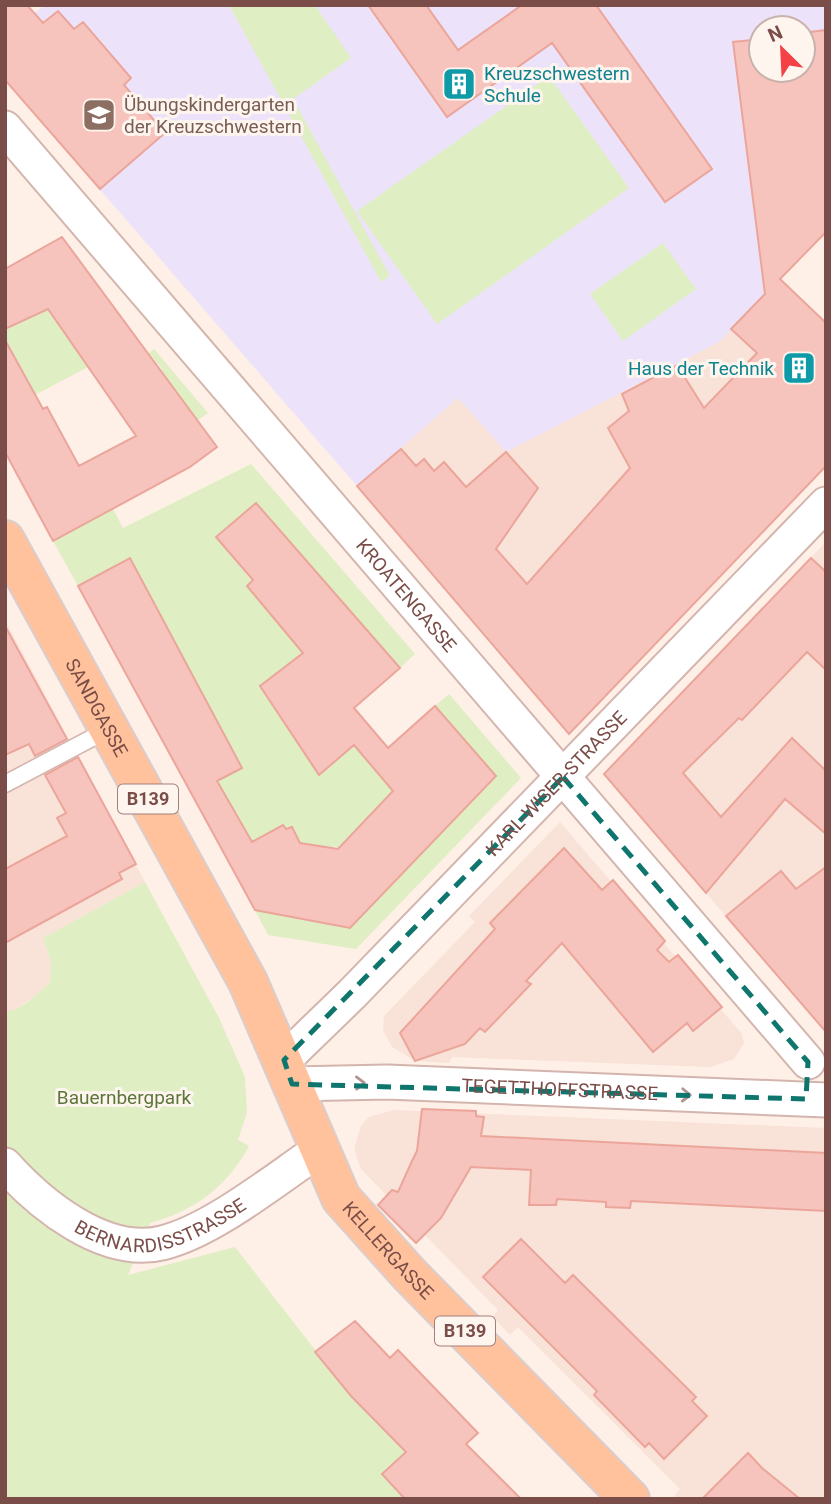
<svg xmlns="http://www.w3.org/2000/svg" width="831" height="1504" viewBox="0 0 831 1504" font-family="Roboto,sans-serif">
<rect width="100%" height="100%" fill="#feefe7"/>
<path fill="#f9e2d7" d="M780 279 826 323 569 734 357 486 458 397 719 342Z
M826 542V1012L815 1020 604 774Z
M5 620 145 882 43 938 51 962 50 982 34 997 13 1011 5 1012Z
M560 822 742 1034 744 1043 734 1059 710 1067 452 1057 449 1063 415 1061 392 1047 383 1030 384 1016 475 922 469 916Z
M394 1110 826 1128V1499H677L674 1496 680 1489 518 1327 510 1335 493 1317 498 1310 361 1169 354 1149 361 1126 369 1117Z"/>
<path fill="#ece3fb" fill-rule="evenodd" d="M46 5H826V232L719 342 506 452 458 398 357 486 5 80 34 13ZM761 28H803V70H761Z"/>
<path fill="#dfeec3" d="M229 5H315L351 58 293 99 390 276 381 282Z
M549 76 629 188 437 324 357 211Z
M663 243 696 289 623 341 590 294Z
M48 309 90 366 35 395 5 340V330Z
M154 349 208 413 197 421 160 371 162 369 149 353Z
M251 464 415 654 400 668 256 503 216 537 352 706 260 686 319 774 354 745 395 788 338 848 334 846 322 857 320 846 300 843 292 827 286 829 283 825 252 842 229 809 206 821 192 795 241 768 130 558 78 586 53 541 113 509 123 528Z
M449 694 521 778 356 949 268 935 255 910 350 928 495 777 435 706Z
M145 882 219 1018 245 1077 247 1112 238 1140 249 1146C227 1187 194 1211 150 1223L128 1275 235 1247 351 1396 406 1452 382 1474 405 1499H5V1012C23 1010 38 993 50 982L51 962 43 938Z"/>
<path fill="#f6c4bc" stroke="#eba59a" stroke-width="2" d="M5 5H27L43 23 58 11 74 29 83 22 131 78 124 85 165 133 100 189 5 80Z
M368 5H426L458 50 522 5H596L712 169 665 202 552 43 447 117Z
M826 30V232L780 279 826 323V466L569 734 357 486 401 449 416 466 424 459 434 471 444 462 466 487 506 452 538 488 496 549 527 584 630 468 608 428 629 411 622 394 677 365 704 408 757 353 731 329 765 294 733 42 761 39V70H803V33Z
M62 237 217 447 190 467 53 541 5 452V340L43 409 47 407 79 466 136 436 48 309 5 329V269Z
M256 503 400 668 354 708 388 748 435 706 496 776 350 928 255 910 78 586 130 558 242 768 217 781 252 842 283 825 286 829 292 827 300 843 338 849 393 791 354 745 319 775 260 686 303 653 247 586 253 580 216 537Z
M811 558 826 572V670L807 652 742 720 739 718 683 773 721 817 792 738 826 771V834L785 799 706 893 604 774Z
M5 626 67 739 35 756 29 744 5 755Z
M78 757 136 864 119 873 122 879 5 943V869L67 836 57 818 66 813 45 775Z
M564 848 602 890 613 880 665 941 657 950 669 962 678 955 722 1007 693 1031 687 1023 653 1052 562 943 526 981 531 984 485 1032 480 1028 465 1044 415 1061 400 1033 495 929 490 923Z
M826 867V1032L726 916 781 871 796 889Z
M422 1109 476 1111V1116L484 1117 481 1136 826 1153V1211L631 1201 630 1208 606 1207V1202L557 1199 556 1205H529L531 1170 471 1167 441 1218 416 1243 378 1205 392 1190 398 1192 412 1161 417 1151Z
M521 1239 565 1283 573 1275 696 1397 692 1401 707 1416 664 1459 649 1443 645 1447 594 1395 597 1391 483 1277Z
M355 1321 390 1358 398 1350 478 1433 466 1444 521 1499H405L382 1474 406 1452 351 1396 315 1352Z
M748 1453 762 1468 800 1499H702Z"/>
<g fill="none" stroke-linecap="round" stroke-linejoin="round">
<defs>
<path id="lane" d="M5 784 109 729"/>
<g id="street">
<path id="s1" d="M5 128 808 1062"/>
<path id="s2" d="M284 1060 352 994 826 504"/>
<path id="s3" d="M292 1084 387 1082 826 1100"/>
<path id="s4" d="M5 1165C40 1204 104 1257 162 1243 212 1231 276 1179 319 1150"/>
</g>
<g id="primary">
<path id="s5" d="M5 540 248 982 341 1198 409 1274 630 1499"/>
</g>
</defs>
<use href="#lane" stroke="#d4b5ae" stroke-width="19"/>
<use href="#street" stroke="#d4b5ae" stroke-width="37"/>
<use href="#primary" stroke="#dacdcc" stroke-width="42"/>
<use href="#lane" stroke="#fff" stroke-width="16"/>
<use href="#street" stroke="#fff" stroke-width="33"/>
<use href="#primary" stroke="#ffc29d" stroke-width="38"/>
</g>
<defs><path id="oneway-chevron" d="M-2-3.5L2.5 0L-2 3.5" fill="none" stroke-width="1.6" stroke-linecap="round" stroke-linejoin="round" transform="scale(1.75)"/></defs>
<g stroke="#b09491">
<use href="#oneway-chevron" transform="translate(360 1083) rotate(-1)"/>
<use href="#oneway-chevron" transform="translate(686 1095) rotate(2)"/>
</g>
<path fill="none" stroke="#0f766e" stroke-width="5" stroke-dasharray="14 9" stroke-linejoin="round" d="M563 777 808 1062 806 1099 292 1084 284 1060Z"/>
<defs>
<symbol id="building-square" viewBox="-11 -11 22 22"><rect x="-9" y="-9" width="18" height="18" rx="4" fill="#0f9aa8" stroke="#fff5ef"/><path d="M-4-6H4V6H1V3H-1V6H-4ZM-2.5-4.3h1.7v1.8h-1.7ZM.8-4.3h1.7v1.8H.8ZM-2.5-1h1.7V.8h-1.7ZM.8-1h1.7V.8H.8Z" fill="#fff"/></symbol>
<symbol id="school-square" viewBox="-11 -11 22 22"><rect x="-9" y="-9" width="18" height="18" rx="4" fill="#8d6e63" stroke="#fff5ef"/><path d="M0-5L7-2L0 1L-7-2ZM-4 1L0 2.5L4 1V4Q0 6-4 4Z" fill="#fff"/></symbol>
</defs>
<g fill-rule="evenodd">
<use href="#building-square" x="440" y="65" width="38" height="38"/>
<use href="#school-square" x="80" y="96" width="38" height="38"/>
<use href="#building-square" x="780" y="349" width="38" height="38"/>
</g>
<g text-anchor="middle" stroke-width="6" stroke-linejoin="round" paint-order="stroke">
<g fill="#fff5ef" stroke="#a37f7a" stroke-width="2">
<rect x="118" y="784.5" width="60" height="29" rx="5"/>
<rect x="435" y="1316.5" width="60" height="29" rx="5"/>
</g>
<g font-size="18" font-weight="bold" fill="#7b4d48">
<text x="148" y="805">B139</text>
<text x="465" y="1337">B139</text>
</g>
<g font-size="19" fill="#0d838f" stroke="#fff5ef" text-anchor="start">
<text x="484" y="80">Kreuzschwestern<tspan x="484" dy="22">Schule</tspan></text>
<text x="774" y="375" text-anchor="end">Haus der Technik</text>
</g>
<g font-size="19" fill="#785e54" stroke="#fff5ef" text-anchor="start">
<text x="124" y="111">Übungskindergarten<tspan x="124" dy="22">der Kreuzschwestern</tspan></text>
</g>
<g font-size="19" fill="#7b4d48" stroke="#fff5ef">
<text dy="7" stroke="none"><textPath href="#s1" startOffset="616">KROATENGASSE</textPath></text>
<text dy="7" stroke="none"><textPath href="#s5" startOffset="191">SANDGASSE</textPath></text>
<text dy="7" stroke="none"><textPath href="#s2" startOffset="388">KARL-WISER-STRASSE</textPath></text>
<text dy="7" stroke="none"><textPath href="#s3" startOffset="268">TEGETTHOFFSTRASSE</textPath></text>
<text dy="7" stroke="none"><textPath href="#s4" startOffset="184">BERNARDISSTRASSE</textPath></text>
<text dy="7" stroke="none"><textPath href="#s5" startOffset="810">KELLERGASSE</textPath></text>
</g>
<g font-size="19" fill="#5b7639" stroke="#fff5ef">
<text x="124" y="1104">Bauernbergpark</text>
</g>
</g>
<rect width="831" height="1504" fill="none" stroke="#7b4d48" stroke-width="14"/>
<g transform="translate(782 49) rotate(336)"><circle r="33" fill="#fff5ef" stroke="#cab2ac" stroke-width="2"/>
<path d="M0-5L12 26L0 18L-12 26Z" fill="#f34146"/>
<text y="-10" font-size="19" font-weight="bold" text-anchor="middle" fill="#7b4d48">N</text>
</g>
</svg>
